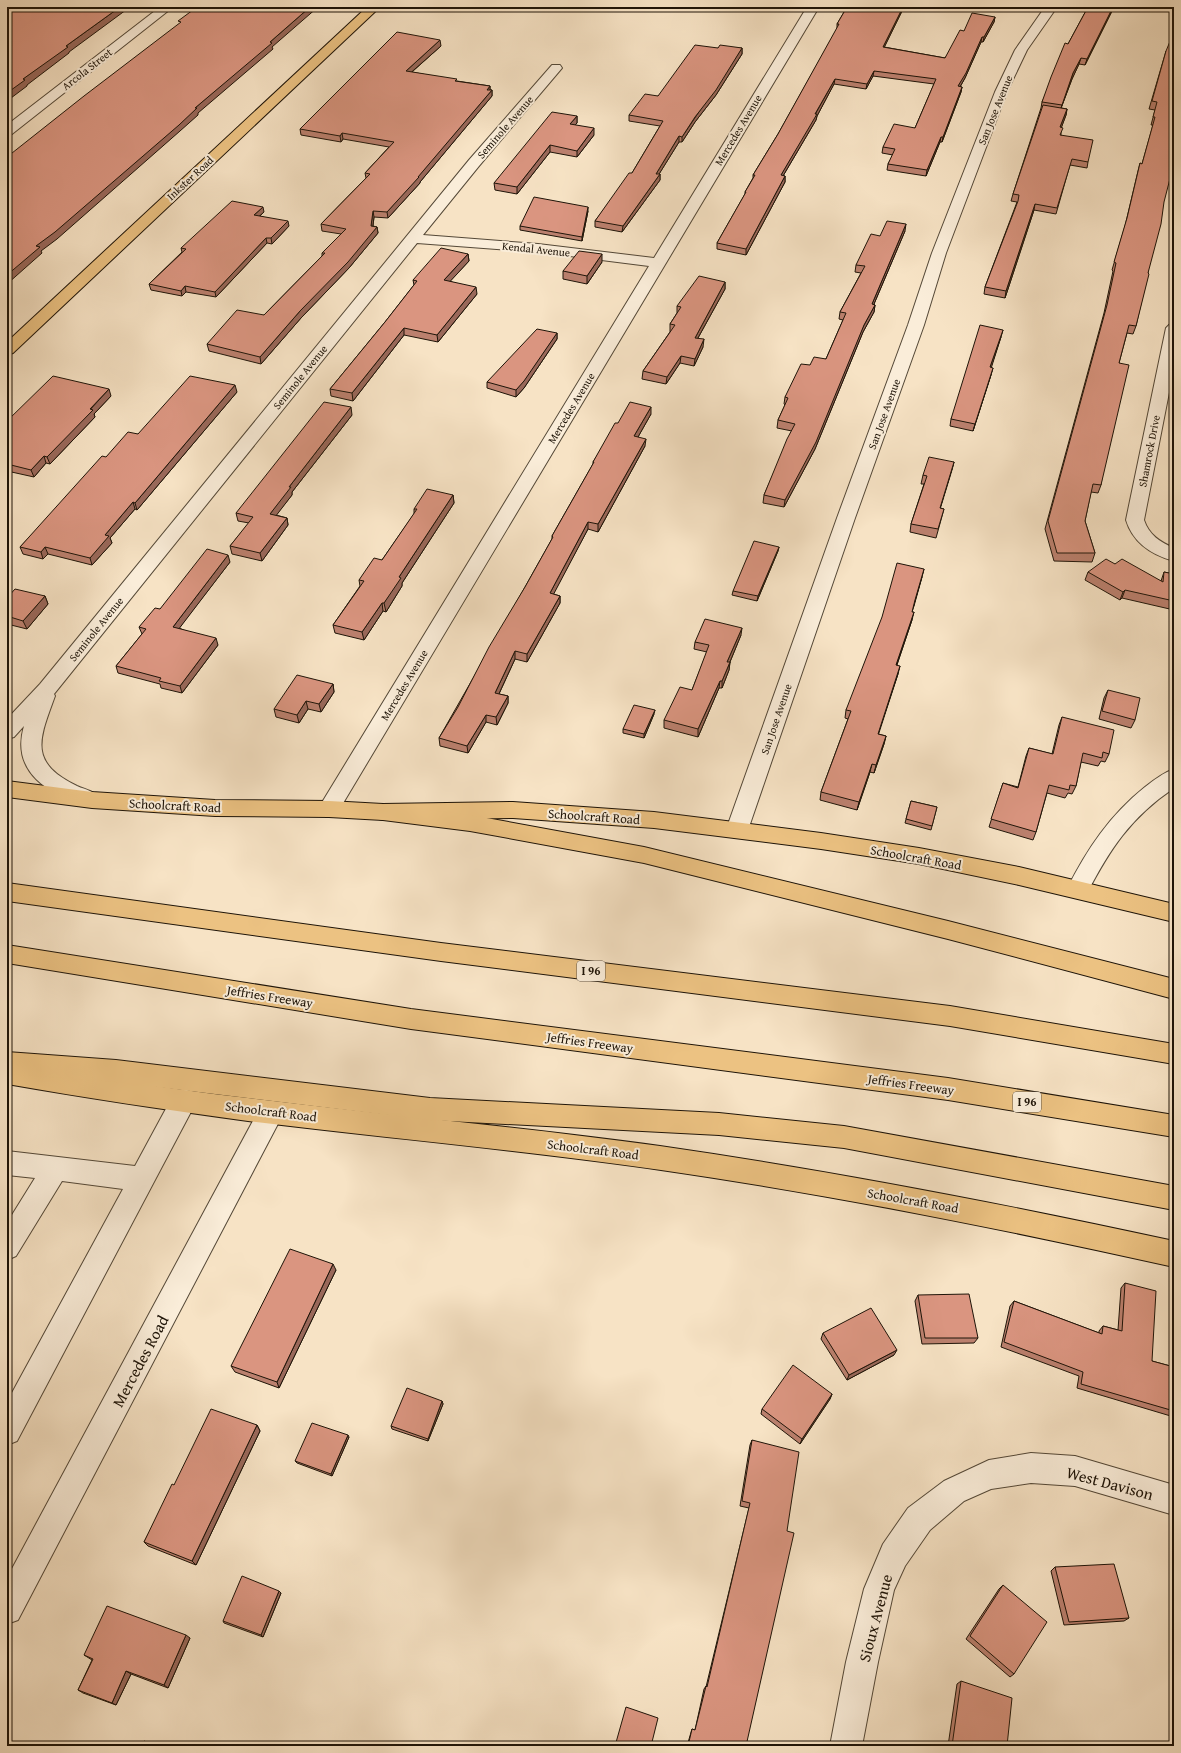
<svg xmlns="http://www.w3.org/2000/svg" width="1181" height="1753" viewBox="0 0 1181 1753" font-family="'Gentium Book Plus',serif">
<rect width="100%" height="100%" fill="#f7e3c5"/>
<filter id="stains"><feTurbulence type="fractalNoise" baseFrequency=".005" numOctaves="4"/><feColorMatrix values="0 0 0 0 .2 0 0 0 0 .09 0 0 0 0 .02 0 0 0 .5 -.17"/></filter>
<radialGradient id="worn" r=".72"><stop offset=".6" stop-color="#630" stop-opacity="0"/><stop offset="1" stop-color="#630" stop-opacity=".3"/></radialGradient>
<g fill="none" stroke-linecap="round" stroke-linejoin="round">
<defs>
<path id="minor" d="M160 7H173L12 134 7 135V125Z
M807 7H819L336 815 329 817 322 815 318 809 649 266 538 252 417 243 54 694 55 696C39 740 28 762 77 786 86 790 96 791 101 800L97 806C87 809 78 804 68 800 36 785 13 764 24 726L14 737 7 739V719L40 684 469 160 552 65H560L562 68 479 166 423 235 538 244 654 258Z
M1045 7H1057L1027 50 1007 92 946 253 924 325 855 518 748 830 745 836 737 838 729 836 726 830 837 518 908 325 932 253 995 92 1015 50Z
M1174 323V367L1144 520C1149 535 1160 542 1174 548V561C1152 555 1133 543 1126 520L1166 328 1169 325Z
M1174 769V788C1130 818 1110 849 1086 895L1078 898 1070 895 1067 889C1087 849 1110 815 1145 787 1154 780 1163 773 1174 769Z
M184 1089 193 1092 196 1100 193 1108 17 1441 7 1445V1402L123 1189 62 1181 16 1256 7 1260V1223L35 1178 7 1175V1151L135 1166 175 1092Z
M271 1101 280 1104 283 1112 280 1120 18 1620 7 1624V1578L262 1104Z
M1031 1453 1075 1456 1174 1485V1515L1075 1486 1031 1483 991 1489 964 1501 930 1530 905 1566 894 1590 878 1662 862 1746H830L846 1662 864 1589 883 1544 908 1508 944 1481 989 1460Z"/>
<path id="major" d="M367 7H380L13 353 7 355V342Z
M7 781 92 792 215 800 329 801 383 804 513 802 654 812 821 833 919 848 1019 867 1174 904V922L1019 885 919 864 821 849 654 828 513 818 383 820 329 817 215 816 92 808 7 797Z
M7 1062C87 1076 167 1089 248 1098 385 1115 523 1127 660 1146 833 1171 1004 1204 1174 1241V1267C1004 1229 833 1195 661 1170 523 1150 385 1138 248 1121 167 1110 87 1098 7 1084Z"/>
<path id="highway" d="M383 804 470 815 644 847 948 921 1174 979V999L948 939 644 863 470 831 383 820 375 818 372 812 375 806Z
M7 883 441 943 950 1006 1174 1044V1064L950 1026 441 961 7 901Z
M7 945 411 1009 948 1078 1174 1115V1137L948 1100 411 1029 7 963Z
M7 1052 116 1060 430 1098 719 1113 844 1126 1174 1186V1210L844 1148 719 1135 430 1120 116 1082 7 1074Z"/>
</defs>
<use href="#minor" stroke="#544837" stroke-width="2"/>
<use href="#major" stroke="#1e1408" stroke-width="2"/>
<use href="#highway" stroke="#1e1408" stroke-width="2"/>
<use href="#minor" fill="#faedd9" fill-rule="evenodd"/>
<use href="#major" fill="#ecc282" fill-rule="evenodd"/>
<use href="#highway" fill="#ecc282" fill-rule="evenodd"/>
</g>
<path fill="#bb806e" stroke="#1e1408" d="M436 7H460L457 10Z
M847 7H904L884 47 945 58 964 31 995 17 994 22 983 42H981L965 78 960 87H962L961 92 942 142H940L926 176 887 170 888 164 893 155 882 153 883 147 915 128 934 84 873 76 866 89 834 84 817 116 816 120 783 176H785V182L746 255 717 249V243L745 194V192L753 178V175L778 134 837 29V24Z
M1088 7H1114L1085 65 1079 64 1072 79 1061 108 1067 109 1066 115 1061 128V135L1088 162 1087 168 1070 165 1056 214 1034 210 1005 298 984 294 985 287 1017 202 1011 201 1013 194 1041 108 1042 102 1068 44Z
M441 46 412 72 457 81 490 86V90H492V96L420 182V183L388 218 374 217 373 226 377 227 378 233 349 268 301 318 261 364 209 351 207 344 264 315 322 256V253L341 234 322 231 321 224 366 178 365 173 389 147 343 139 341 142 301 135 300 129Z
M718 48H742V54L716 95 695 122 682 142H679L659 174H660V180L622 232 595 227V221L632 173 660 126 629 121V115L658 96Z
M1166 51 1148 273 1136 326 1133 334 1127 333 1119 363 1101 485 1098 493 1091 492 1085 521 1095 553 1092 562 1054 561 1045 529 1104 313 1113 271 1112 270 1125 226 1138 171 1140 163 1142 164 1153 125H1151L1155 110 1149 109Z
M577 116V123L575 125 594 135 577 157 550 152 517 194 495 190 494 183Z
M588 211 582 241 520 230V226Z
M264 212 260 216 289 226 272 244 267 243 216 297 186 292 182 296 151 290 149 284 182 252 181 248Z
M905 231 874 304 875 305 874 312 863 332 815 449 784 507 763 503 764 495 792 431 777 428 778 420 785 405 784 404 785 397 810 365 826 359 843 320 839 319 840 312 861 273 855 272 856 265 880 236Z
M468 254 469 261 450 281 477 294 438 342 404 335 353 401 331 396 330 389 385 322 414 285 413 280Z
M602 262 587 284 563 279V271Z
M725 282V289L698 338 703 347 694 366 680 363 666 384 642 379 643 371 670 332V324L677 313V306Z
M557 333V339L524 388 516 397 487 388V382Z
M1001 337 991 367V375L973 431 950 426 951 419Z
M237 392 137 510 135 509 110 538 112 543 92 565 48 554 43 559 23 554 20 547 106 457 138 434Z
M111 396 94 414 95 417 50 464 46 463 34 477 7 471V421Z
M651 414 638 437 645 446 598 532 588 529 553 594 560 596V603L527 662 515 659 499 694 508 696V703L497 725 486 722 468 753 440 746 439 738 525 587 552 539V536L593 464V462L618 423Z
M352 415 292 492V495L276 515 287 518 288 525 262 561 232 554 230 546 249 523 238 521 236 513Z
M954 462 940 508 944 509 936 538 910 532 911 524 924 484H921L923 475Z
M453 495 454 503 402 583V586L386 612 383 611 364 640 335 633 333 625 360 586 359 580 382 560 414 514V509Z
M779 547 778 551 757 601 732 595 733 591Z
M230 562 179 628 218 645 182 693 161 688 160 684 118 673 116 666 142 634 139 627 160 609Z
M1115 564 1161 581 1164 572 1174 574V610L1122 598 1120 600 1085 580 1088 572Z
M922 577 914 606 912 612V620L897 665 898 674 878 734 886 736 884 744 874 773 870 772 857 810 820 800 821 792 848 719 845 718 846 710Z
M45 596 48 604 27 629 7 624V598Z
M741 635 730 662 729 670 722 688H719L698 737 664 728V720L692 690 707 652 694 649 695 642Z
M333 684 334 692 321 712 308 709 299 723 276 717 274 709Z
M1108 690 1135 720 1131 728 1099 719 1104 698Z
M654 714 644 738 623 733V729Z
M1062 717 1109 754 1105 762 1101 761 1098 766 1081 762 1076 786 1072 794 1068 793 1065 798 1047 793 1036 832 1033 840 989 827 1003 783 1018 787 1026 756 1029 748 1052 754 1059 725Z
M911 801 937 807 931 830 905 823Z
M336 1270 279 1388 235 1372 231 1366Z
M1125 1283 1152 1361 1174 1367V1417L1077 1388 1079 1376 1001 1347 1010 1306 1014 1301 1099 1333V1331L1103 1326 1118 1330 1121 1288Z
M918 1295 978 1338 974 1343 922 1344 915 1301Z
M823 1333 894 1355 847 1380 821 1339Z
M832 1394 830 1399 800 1444 761 1414 762 1409Z
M442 1401 443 1404 428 1441 392 1429 391 1426Z
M257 1425 260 1431 196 1565 148 1546 144 1542 174 1485Z
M349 1437 332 1476 297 1463 295 1461Z
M752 1440 746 1746H687L692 1729 695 1730 704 1689 706 1686V1687L749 1508 740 1506 750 1445Z
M1055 1567 1129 1618 1124 1621 1064 1625 1051 1571Z
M1003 1585 1014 1674 1010 1677 966 1639 999 1589Z
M281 1593 263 1637 224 1623 223 1621Z
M190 1638 168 1688 131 1674 116 1705 83 1693 78 1690 92 1660 84 1655Z
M961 1681 1007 1746H948L957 1684Z"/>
<path fill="#99685a" stroke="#1e1408" d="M120 7H130L69 52V53L27 85V86L7 101V93L23 79 66 46Z
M310 7H318L272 47 273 49 198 113V115L180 131 57 239 41 251 42 253 7 284V275L36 246 195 108Z
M903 7H904L882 52 883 47Z
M1113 7H1114L1085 65 1087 59Z
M995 17 994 22 983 42 984 37Z
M982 37 981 42 965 78 957 92 958 86Z
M440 40 441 46 407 76 406 71Z
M742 48V54L716 95 695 122 682 142V137Z
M1081 58 1079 64 1072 79 1060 111 1062 105 1073 73Z
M874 71 873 76 866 89 867 84Z
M835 79 834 84 817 116 816 120 780 181 781 175Z
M490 86V92L487 90Z
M962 87 961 92 942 142 943 137Z
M492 90V96L420 182V183L388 218 387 212Z
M1067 109 1066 115 1059 134 1060 127Z
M577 116V123L570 131V124Z
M594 128V135L577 157V151Z
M342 133 343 139 341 142 340 136Z
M679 136V142L656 179V174Z
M941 137 940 142 926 176 927 170Z
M550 145V152L517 194V187Z
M660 174V180L622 232 623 226Z
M785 176V182L746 255V249Z
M1035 204 1034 210 1005 298 1006 291Z
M263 207 264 212 255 220 254 215Z
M588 207V211L582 241V237Z
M373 211 374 217 372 232 371 226Z
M288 221 289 226 272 244 271 238Z
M906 224 905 231 871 311 872 304Z
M377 227 378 233 349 268 301 318 261 364 260 357 300 311Z
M266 238 267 243 216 297 215 292Z
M468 254 469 261 445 287 444 280Z
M602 254V262L587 284V276Z
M725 282V289L694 345 695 338Z
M185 286 186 292 182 296 181 291Z
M476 287 477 294 438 342 437 335Z
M875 305 874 312 863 332 815 449 784 507 785 500 864 325Z
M404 328V335L353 401 352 393Z
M1003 330 1001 337 989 375 990 367Z
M557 333V339L524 388 516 397V390Z
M704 339 703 347 694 366 695 359Z
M681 356 680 363 666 384 667 377Z
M993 368 991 375 973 431 975 424Z
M235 385 237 392 137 510 135 503Z
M109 389 111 396 94 414 95 417 50 464 47 457Z
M351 407 352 415 292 492V495L272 521 270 514 289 487Z
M651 407V414L634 444V436Z
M646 439 645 446 598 532V524Z
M44 456 46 463 34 477 31 470Z
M954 462 952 470 938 516 940 508Z
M453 495 454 503 402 583V586L386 612 384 603 399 577Z
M133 502 135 509 110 538 112 543 92 565 90 558 105 535Z
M287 518 288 525 262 561 260 553Z
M588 522V529L550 601V593Z
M45 547 48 554 43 559 41 552Z
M779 547 778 551 757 601 758 596Z
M228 555 230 562 175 634 173 627Z
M924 569 922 577 913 608 915 600Z
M1125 590 1122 598 1120 600 1123 592Z
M45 596 48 604 27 629 23 621Z
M560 596V603L527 662V654Z
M382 603 383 611 364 640 362 632Z
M914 612 912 620 894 673 896 665Z
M742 628 741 635 727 669V662Z
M216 638 218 645 182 693 180 686Z
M515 651V659L496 700 495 693Z
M730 662 729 670 722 688V681Z
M900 666 898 674 876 742 878 734Z
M720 681 719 688 698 737V729Z
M333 684 334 692 321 712 319 704Z
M508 696V703L497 725 496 717Z
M306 701 308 709 299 723 297 715Z
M655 710 654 714 644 738V734Z
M486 715V722L468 753 467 746Z
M886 736 884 744 874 773 876 765Z
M872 764 870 772 857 810 859 802Z
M333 1264 336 1270 279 1388 277 1382Z
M897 1350 894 1355 847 1380 849 1375Z
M832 1394 830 1399 800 1444 802 1439Z
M442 1401 443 1404 428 1441V1439Z
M257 1425 260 1431 196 1565 192 1561Z
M348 1435 349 1437 332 1476 331 1474Z
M279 1591 281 1593 263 1637 261 1635Z
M186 1635 190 1638 168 1688 164 1685Z
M126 1671 131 1674 116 1705 112 1703Z"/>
<path fill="#da9580" stroke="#1e1408" d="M9 7H120L66 46 68 47 23 79 25 80 7 93V8Z
M197 7H310L270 42 272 43 195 108H197L179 125 55 232 36 246 40 247 7 275V157L84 96 181 22 178 21Z
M847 7H903L883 47 945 58 960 30 964 31 972 13 995 17 984 37H982L966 73 958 86 962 87 943 137H941L927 170 888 164 895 149 883 147 894 124 915 128 936 79 874 71 867 84 835 79 815 114H817L781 175 785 176 746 249 717 243 746 192H745L755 175H753L778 134 839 24H837Z
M1088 7H1113L1087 59 1081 58 1073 73 1062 105 1042 102 1051 77 1065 43 1068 44Z
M397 32 440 40 406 71 457 79 455 81 490 86 487 90H492L418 177H419L387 212 373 211 371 226 377 227 348 262 300 311 260 357 207 344 237 310 264 315 325 253H322L346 229 321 224 370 174 365 173 394 142 342 133 340 136 300 129Z
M1171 39 1174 40V163L1164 202 1161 224 1148 273 1149 274 1136 326 1129 325 1119 363 1129 365 1101 485 1093 484 1085 521 1095 553H1057L1048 521 1107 305 1116 263 1114 262 1127 218 1140 163 1142 164 1155 117H1153L1157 102 1152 101 1166 51Z
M695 45 718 48 720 45 742 48 716 90 695 117 682 137 679 136 656 174H660L623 226 595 221 629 173H632L663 121 629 115 645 94 658 96Z
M1043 105 1067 109 1060 127 1063 128 1060 135 1093 140 1088 162 1072 159 1057 208 1035 204 1006 291 985 287 1018 201 1019 195 1013 194Z
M552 112 577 116 570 124 594 128 577 151 550 145 517 187 494 183Z
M534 197 588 207 582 237 520 226Z
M232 201 263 207 254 215 288 221 271 238H266L215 292 185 286 181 291 149 284 186 249 181 248Z
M887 221 906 224 872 304 875 305 864 325 816 442 785 500 764 495 787 439 795 424 778 420 788 398 785 397 801 364 810 365 814 357 826 359 846 313 840 312 865 266 856 265 871 234 880 236Z
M441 248 468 254 444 280 476 287 437 335 404 328 352 393 330 389 385 322 417 281 413 280Z
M579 251 602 254 587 276 563 271Z
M699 276 725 282 695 338 704 339 695 359 681 356 667 377 643 371 675 325 670 324 681 307 677 306Z
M980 325 1003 330 990 367 993 368 975 424 951 419Z
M537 329 557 333 524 381 516 390 487 382Z
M53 376 109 389 90 409 93 410 47 457 44 456 31 470 7 464V421Z
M190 376 235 385 135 503 133 502 105 535 109 536 90 558 45 547 41 552 20 547 102 456 106 457 128 432 138 434Z
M324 402 351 407 289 487H291L270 514 287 518 260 553 230 546 253 517 236 513Z
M630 402 651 407 634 436 646 439 598 524 588 522 550 593 560 596 527 654 515 651 495 693 508 696 496 717 486 715 467 746 439 738 458 707 489 647 525 587 553 537 552 536 594 462H593L615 423H618Z
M929 457 954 462 940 508 944 509 938 529 911 524 927 476 923 475Z
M427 489 453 495 399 577 401 578 384 603H382L362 632 333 625 364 581 359 580 374 558 382 560 417 509H414Z
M754 541 779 547 758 596 733 591Z
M207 549 228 555 173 627 216 638 180 686 159 681 161 678 116 666 146 629 139 627 155 608 160 609Z
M1106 559 1115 564 1122 559 1163 582 1164 572 1174 574V601L1125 590 1123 592 1088 572Z
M897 563 924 569 915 600 912 612H914L896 665 900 666 878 734 886 736 876 765 872 764 859 802 821 792 851 711 846 710 882 617Z
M15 589 45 596 23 621 7 616V598Z
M705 619 742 628 727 662H730L722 681H720L698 729 664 720 680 687 692 690 709 645 695 642Z
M297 675 333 684 319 704 306 701 297 715 274 709Z
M1108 690 1140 698 1135 720 1102 711Z
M634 705 655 710 644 734 623 729Z
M1062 717 1114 730 1109 754 1103 752 1102 758 1083 753 1076 786 1070 785 1069 790 1049 785 1036 832 991 819 1003 783 1018 788 1029 748 1053 754Z
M911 801 937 807 932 826 906 819Z
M290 1249 333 1264 277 1382 231 1366Z
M1125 1283 1156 1291 1152 1361 1174 1367V1411L1081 1384 1083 1372 1004 1342 1014 1301 1102 1334 1103 1326 1122 1331Z
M969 1294 978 1338H925L918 1295Z
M871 1308 897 1350 849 1375 823 1333Z
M793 1365 832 1394 802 1439 762 1409Z
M407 1388 442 1401 428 1439 391 1426Z
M211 1409 257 1425 192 1561 144 1542 172 1484 174 1485Z
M312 1423 348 1435 331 1474 295 1461Z
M752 1440 799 1452 787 1531 794 1533 746 1746H688L692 1729 695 1730 706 1686 707 1687 750 1503 742 1501Z
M1114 1564 1129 1618 1069 1622 1055 1567Z
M242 1576 279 1591 261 1635 223 1621Z
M1003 1585 1047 1622 1014 1674 970 1636Z
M107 1606 186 1635 164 1685 126 1671 112 1703 78 1690 93 1659 84 1655Z
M961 1681 1012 1698 1007 1746H952Z
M626 1707 658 1718 651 1746H615Z
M144 1741 156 1746H142Z"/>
<g text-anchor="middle" stroke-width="4" stroke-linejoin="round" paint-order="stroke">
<g font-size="11" fill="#1e1408" stroke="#faedd9">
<text transform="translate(87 69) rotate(-38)" y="4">Arcola Street</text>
<text transform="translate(995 110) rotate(-68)" y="4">San Jose Avenue</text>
<text transform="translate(505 127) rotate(-49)" y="4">Seminole Avenue</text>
<text transform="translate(738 130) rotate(-59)" y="4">Mercedes Avenue</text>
<text transform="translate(190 178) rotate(-43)" y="4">Inkster Road</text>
<text transform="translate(536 249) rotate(6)" y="4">Kendal Avenue</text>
<text transform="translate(300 377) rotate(-51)" y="4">Seminole Avenue</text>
<text transform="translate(571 408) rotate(-59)" y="4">Mercedes Avenue</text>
<text transform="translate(884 414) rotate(-70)" y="4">San Jose Avenue</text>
<text transform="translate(1149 451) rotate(-79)" y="4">Shamrock Drive</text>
<text transform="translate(96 629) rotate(-51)" y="4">Seminole Avenue</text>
<text transform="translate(404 685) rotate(-59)" y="4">Mercedes Avenue</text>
<text transform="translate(776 719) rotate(-71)" y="4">San Jose Avenue</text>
</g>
<g fill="#faedd9" stroke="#605547" stroke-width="1">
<rect x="577" y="961" width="28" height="20" rx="3"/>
<rect x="1013" y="1092" width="28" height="20" rx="3"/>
</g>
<g font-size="12" font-weight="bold" fill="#1e1408">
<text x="591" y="975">I 96</text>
<text x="1027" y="1106">I 96</text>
</g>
<g font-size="13" fill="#1e1408" stroke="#faedd9">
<text transform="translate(175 805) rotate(3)" y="5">Schoolcraft Road</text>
<text transform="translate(594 816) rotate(4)" y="5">Schoolcraft Road</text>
<text transform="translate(916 857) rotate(10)" y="5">Schoolcraft Road</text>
<text transform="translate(270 996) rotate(9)" y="5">Jeffries Freeway</text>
<text transform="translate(590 1042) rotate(8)" y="5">Jeffries Freeway</text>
<text transform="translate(911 1084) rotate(8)" y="5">Jeffries Freeway</text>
<text transform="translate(271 1111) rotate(7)" y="5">Schoolcraft Road</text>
<text transform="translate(593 1149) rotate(7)" y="5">Schoolcraft Road</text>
<text transform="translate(913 1200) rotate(10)" y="5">Schoolcraft Road</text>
</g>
<g font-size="16" fill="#1e1408" stroke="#faedd9">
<text transform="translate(140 1361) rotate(-62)" y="6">Mercedes Road</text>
<text transform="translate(1110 1483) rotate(15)" y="6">West Davison</text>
<text transform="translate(875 1618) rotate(-75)" y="6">Sioux Avenue</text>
</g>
</g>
<rect width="1181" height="1753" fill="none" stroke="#f7e3c5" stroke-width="24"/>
<rect x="8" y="8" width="1165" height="1737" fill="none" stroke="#1e1408" stroke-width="2"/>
<rect x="12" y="12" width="1157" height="1729" fill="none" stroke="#1e1408"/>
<rect width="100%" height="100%" filter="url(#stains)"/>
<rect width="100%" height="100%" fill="url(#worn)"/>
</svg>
